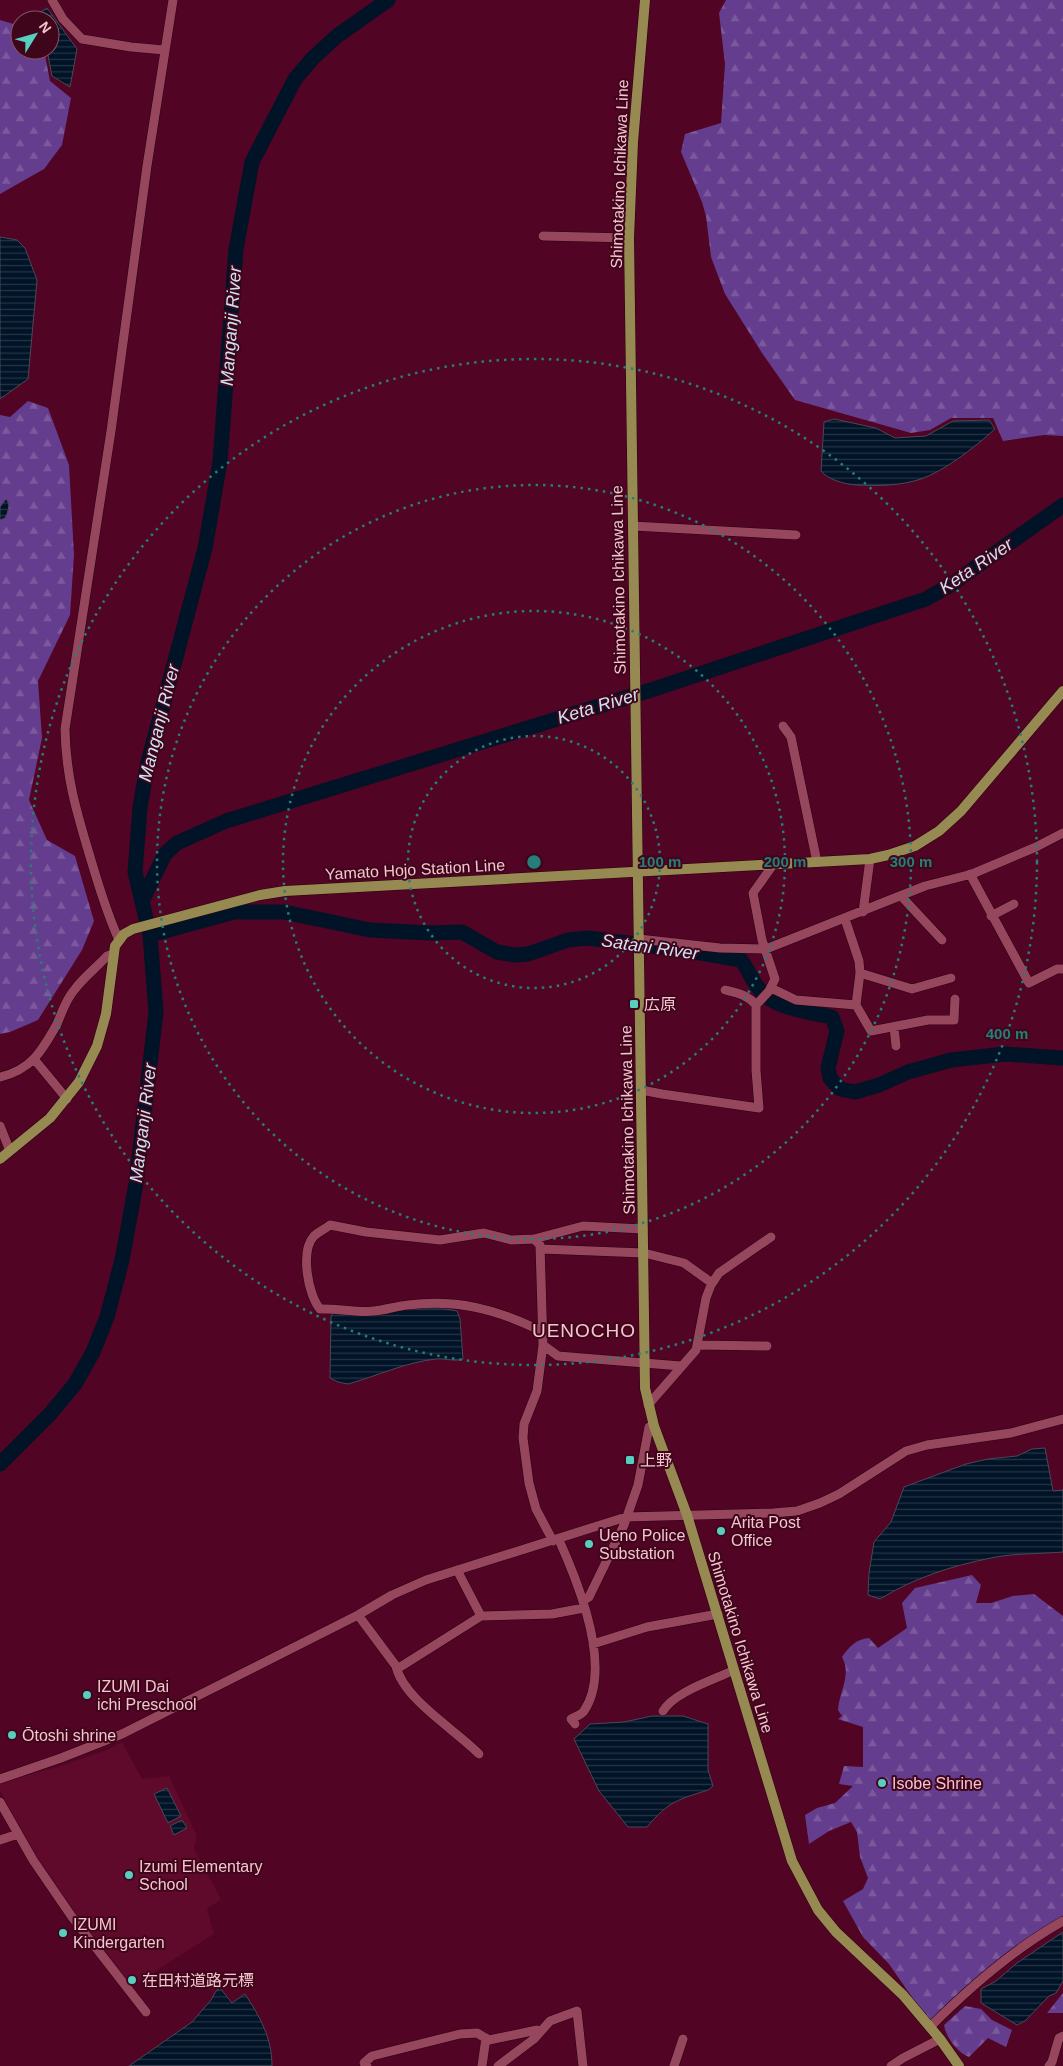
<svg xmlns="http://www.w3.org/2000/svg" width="1063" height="2066" viewBox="0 0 1063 2066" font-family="Arial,'Noto Sans JP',sans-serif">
<defs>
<pattern id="forest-firs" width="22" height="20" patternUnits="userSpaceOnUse" patternTransform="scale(1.25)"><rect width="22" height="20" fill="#653d8e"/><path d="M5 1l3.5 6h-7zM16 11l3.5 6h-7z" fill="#7c589d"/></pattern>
<pattern id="water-rules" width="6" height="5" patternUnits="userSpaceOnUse" patternTransform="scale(1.25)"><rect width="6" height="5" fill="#001327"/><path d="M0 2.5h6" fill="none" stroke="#263445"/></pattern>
</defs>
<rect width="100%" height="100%" fill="#510423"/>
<path fill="#5f092b" d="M122 1742 142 1779 169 1776 197 1836 194 1849 221 1899 207 1909 214 1934 132 1986 91 1937 33 1851 0 1791V1783L60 1766 107 1750Z"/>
<path fill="url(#forest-firs)" d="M726 0H1063V436L1044 435 1003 441 993 418H951L930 430 911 433 795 400 762 353 725 294 711 257 706 216 702 202 681 152 685 134 721 123 725 64 719 13Z
M0 20 20 26V50H44L50 81 71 98 62 145 44 169 0 194Z
M28 401 48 408 69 465 74 555 70 615 38 681 42 738 29 800 47 840 75 856 94 921 82 950 38 1020 10 1032 0 1034V415L10 417Z
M972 1575 981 1585 976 1603H991L1013 1596 1034 1594 1063 1616V1918L932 2022 925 2016 889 1964 863 1937 843 1901 863 1889 868 1878 860 1857 857 1832 851 1822 829 1831 809 1844 805 1815 817 1808 835 1803 853 1786 839 1784 844 1766 863 1767V1727L838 1719 842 1716 838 1710C839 1692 852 1675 842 1657 849 1647 856 1639 869 1638L878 1648 907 1628 902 1603 915 1588Z
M1063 1993V2013H1047Z
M965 2006 981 2009 992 2020 1012 2030 1006 2047 988 2038 969 2057C958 2053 946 2038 944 2025Z"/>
<path fill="url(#water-rules)" stroke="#494859" d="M47 8 77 49 70 87 52 76 47 50H50V20H34L33 17Z
M0 237 17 240 25 248 37 280 28 379 0 399Z
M834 419 876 428 895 438 926 436 953 421 989 420 995 429C975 447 940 475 914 481 895 486 875 486 856 485 845 484 828 480 821 471L824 422Z
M6 499C11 504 8 512 5 518L0 520V507Z
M439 1308 457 1311 460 1319 463 1359C454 1362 445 1358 436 1359 406 1362 377 1376 348 1384L338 1382 330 1378 331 1316 335 1312Z
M1045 1448 1053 1491 1063 1490V1552C1039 1554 1014 1553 991 1558 951 1566 914 1578 880 1599L868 1595 869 1573 874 1542 891 1522 904 1487 966 1464 988 1459 1017 1456 1032 1449Z
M652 1716H683L708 1724V1770L713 1786 708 1790C677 1800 669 1801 647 1827H628L599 1791 574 1739 590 1724 624 1722Z
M167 1788 181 1816 168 1823 154 1794Z
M182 1820 187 1828 174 1835 170 1826Z
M1063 1932V1981L1056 1993 1049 1996 1025 2021 1017 2025 981 2003V1989L996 1981 1017 1963Z
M220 1988 232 2003 245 1994C260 2017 272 2038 272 2066H129L192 2022 211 2000 216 1991Z"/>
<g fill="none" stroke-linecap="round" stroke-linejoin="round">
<path stroke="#001327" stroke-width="15" d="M142 901 165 854 177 843 226 821 648 691 926 599 952 584 1063 505
M150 935 234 912H284L370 930 430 933 462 932 497 952 515 955 528 954 568 940 587 938 684 950 741 960C748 969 752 981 760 990 775 1009 810 1012 832 1017L837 1031 828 1068 830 1078 840 1089 855 1092 879 1085 908 1072 951 1060 1005 1054 1063 1058
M0 1464 50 1414 75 1384 93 1352 107 1317 122 1260 136 1184 156 1012 150 935 135 872 140 808 147 766 205 548 220 462 236 249 252 162 295 79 313 58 337 36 388 0"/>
<defs>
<path id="minor" d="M52 0 63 19 82 39 131 47 164 50
M543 236 629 238
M633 526 796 535
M783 726 791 737 817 862
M970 874 1029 983 1057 969H1063
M901 896 942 940
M863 912 870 859
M991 916 1014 904
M845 919 859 961 860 973 856 1005
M639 939 720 948 766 949 925 886 972 874 1036 847 1063 833
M119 940C107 914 99 887 91 860 77 813 66 779 65 729L111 431 147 166 173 0
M860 973 912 989 951 978
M771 988 796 1000 856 1005 871 1031 928 1020H954L955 999
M756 1005 769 991 775 979 762 940 753 893 773 865
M894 1027 896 1046
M34 1059 67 1099
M0 1077C31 1070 42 1051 57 1024 62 1012 66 999 75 989 84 977 97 967 107 956L113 954
M641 1090 662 1094 759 1108 756 1070V1005C748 995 737 993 725 990
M0 1126 10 1151
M534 1239 540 1245 543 1345 537 1391 524 1424 523 1438 529 1483 536 1509 553 1541
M540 1249 644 1253 684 1263 712 1283
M543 1330H539C496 1309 456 1299 408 1305 397 1306 385 1310 374 1311 358 1313 337 1308 320 1309 308 1295 300 1251 314 1236 318 1232 325 1229 330 1225L366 1232 440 1240 484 1233 511 1240 534 1239 583 1226 643 1229
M543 1345 558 1356 681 1366
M697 1345 767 1346
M648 1405 696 1350 706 1298 711 1285 719 1273 771 1237
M559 1540C578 1582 613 1668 584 1711 581 1715 575 1717 571 1719L575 1724
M457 1570 481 1616
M583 1601 589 1597 624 1525 638 1485 649 1427 654 1426
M358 1615 396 1666C403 1699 456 1730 479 1754
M593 1644 647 1627 718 1614
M397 1669 481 1616 552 1614 584 1608
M663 1711C674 1692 714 1680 734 1670
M0 1779 61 1758 122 1734 358 1615 392 1595 426 1580 626 1517 773 1513 797 1511 820 1503 839 1494 906 1451 927 1445 1011 1433 1063 1419
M0 1802 33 1860 72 1917 146 2012
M0 1840 18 1834
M930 2027C970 1987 1013 1949 1063 1921
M367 2066 364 2063 372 2056 460 2034 477 2033 489 2040 537 2030 540 2032
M482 2066 486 2038
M498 2066 534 2039 550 2021 577 2011 583 2066
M674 2066 683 2039
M891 2066 903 2058 940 2039
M1049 2066 1052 2062 1059 2038 1063 2036"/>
<path id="major" d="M645 0 633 142 629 238 645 1388 654 1426 687 1515 792 1861 818 1910 836 1932 903 1995 940 2039 959 2066
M0 1159 50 1118 79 1082 97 1046 106 1014 115 946 124 934 133 929 260 895 285 891 870 859 888 855 915 846 939 831 961 811 1063 691"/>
</defs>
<use href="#minor" stroke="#28030f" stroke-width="10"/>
<use href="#major" stroke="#28030f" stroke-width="11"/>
<use href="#minor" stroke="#96475d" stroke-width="9"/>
<use href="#major" stroke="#968a52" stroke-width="10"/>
</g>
<g fill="none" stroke="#267e78" stroke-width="2.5" stroke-dasharray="2.5 5">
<circle cx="534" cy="862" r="126"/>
<circle cx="534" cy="862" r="251"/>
<circle cx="534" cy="862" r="377"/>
<circle cx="534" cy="862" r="503"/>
</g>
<g fill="#58cebf" stroke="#3f061b" stroke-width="2">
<rect x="629" y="999" width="10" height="10" rx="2.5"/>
<rect x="625" y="1455" width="10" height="10" rx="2.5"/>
<circle cx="721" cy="1531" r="5"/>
<circle cx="589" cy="1544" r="5"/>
<circle cx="87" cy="1695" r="5"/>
<circle cx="12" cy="1735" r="5"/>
<circle cx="882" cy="1783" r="5"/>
<circle cx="129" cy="1875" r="5"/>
<circle cx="63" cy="1933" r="5"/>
<circle cx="132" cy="1980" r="5"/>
</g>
<g text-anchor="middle" stroke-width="4" stroke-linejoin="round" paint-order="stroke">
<g font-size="16" fill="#f4c5cf" stroke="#3f061b">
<text transform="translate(619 174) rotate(-88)" y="6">Shimotakino Ichikawa Line</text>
<text transform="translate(618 580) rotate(-91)" y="6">Shimotakino Ichikawa Line</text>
<text transform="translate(415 869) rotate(-3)" y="6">Yamato Hojo Station Line</text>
<text transform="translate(627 1120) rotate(-91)" y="6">Shimotakino Ichikawa Line</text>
<text transform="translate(741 1642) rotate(73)" y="6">Shimotakino Ichikawa Line</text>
</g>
<g font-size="16" fill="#f4c5cf" stroke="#3f061b" text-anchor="start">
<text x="644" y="1010">広原</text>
<text x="640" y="1466">上野</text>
<text x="731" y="1528">Arita Post<tspan x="731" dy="18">Office</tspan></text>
<text x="599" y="1541">Ueno Police<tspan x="599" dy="18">Substation</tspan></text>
<text x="97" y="1692">IZUMI Dai<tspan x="97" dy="18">ichi Preschool</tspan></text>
<text x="22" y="1741">Ōtoshi shrine</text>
<text x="892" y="1789">Isobe Shrine</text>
<text x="139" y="1872">Izumi Elementary<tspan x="139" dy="18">School</tspan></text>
<text x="73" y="1930">IZUMI<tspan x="73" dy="18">Kindergarten</tspan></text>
<text x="142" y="1986">在田村道路元標</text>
</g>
<g font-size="18" font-style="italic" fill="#cee3f4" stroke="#3f061b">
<text transform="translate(231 326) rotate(-86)" y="6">Manganji River</text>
<text transform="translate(976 566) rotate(-34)" y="6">Keta River</text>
<text transform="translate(598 706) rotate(-17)" y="6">Keta River</text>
<text transform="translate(159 723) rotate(-76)" y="6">Manganji River</text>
<text transform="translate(650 947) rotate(8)" y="6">Satani River</text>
<text transform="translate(143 1123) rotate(-83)" y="6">Manganji River</text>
</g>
<g font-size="19" letter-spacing="1" fill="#f4c5cf" stroke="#3f061b">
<text x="584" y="1337">UENOCHO</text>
</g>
</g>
<circle cx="534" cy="862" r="8" fill="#267e78" stroke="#3f061b" stroke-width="2.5"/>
<g font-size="15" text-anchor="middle" font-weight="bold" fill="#267e78" stroke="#3f061b" stroke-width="4" stroke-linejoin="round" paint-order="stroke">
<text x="660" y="867">100 m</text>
<text x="785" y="867">200 m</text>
<text x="911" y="867">300 m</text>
<text x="1007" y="1039">400 m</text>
</g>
<g transform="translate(35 35) rotate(53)"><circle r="24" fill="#3f061b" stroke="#875263"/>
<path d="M0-4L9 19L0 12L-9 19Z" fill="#58cebf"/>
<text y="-8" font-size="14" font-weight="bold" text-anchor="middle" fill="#f4c5cf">N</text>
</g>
</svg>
